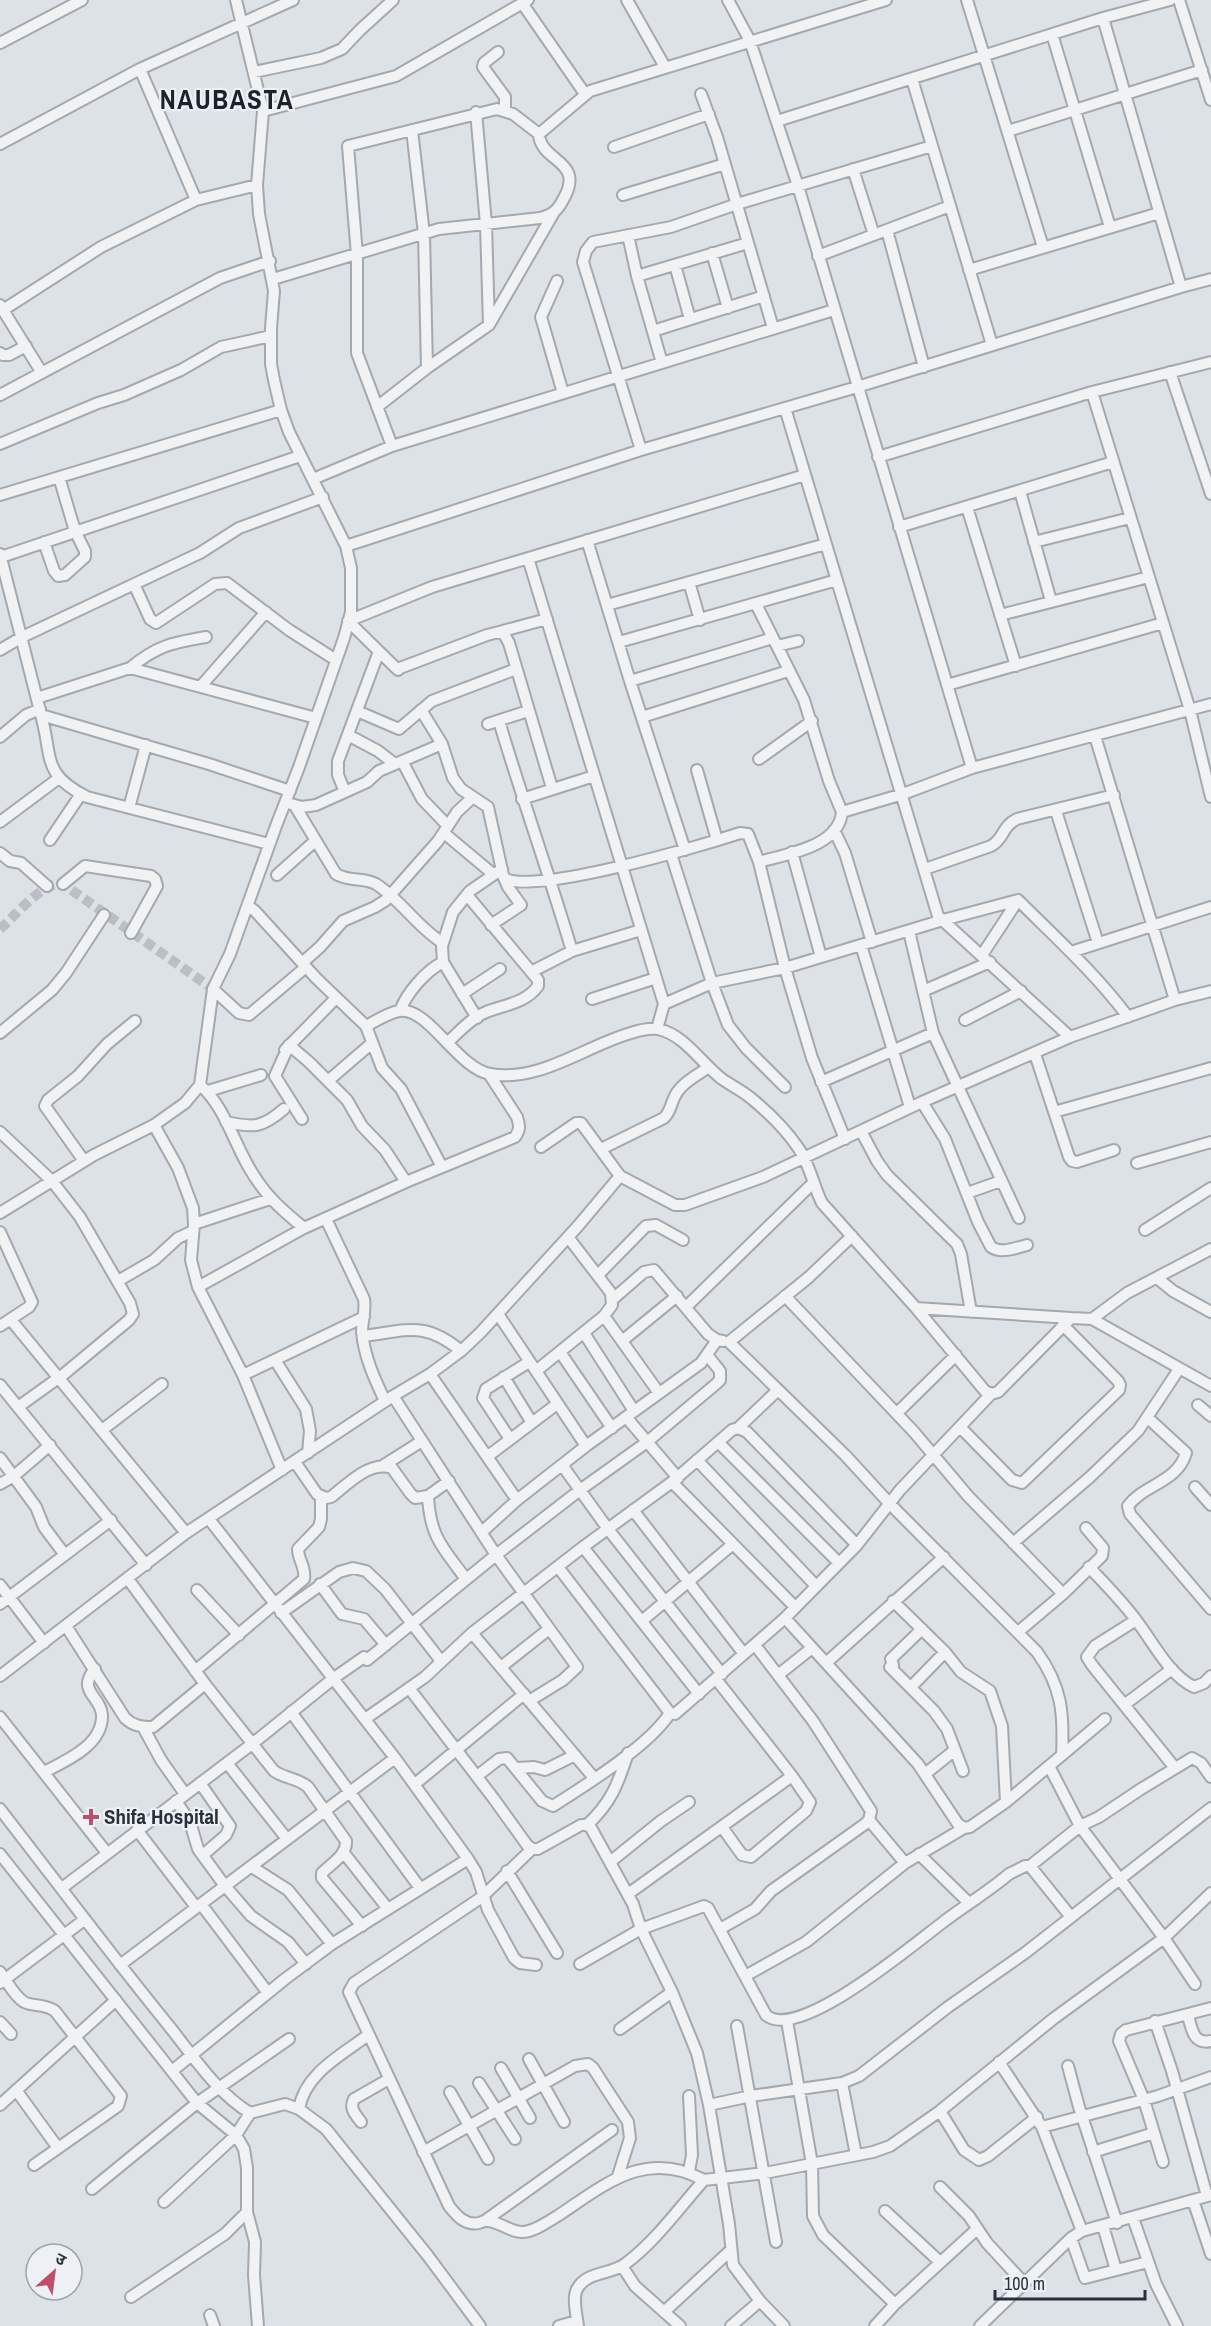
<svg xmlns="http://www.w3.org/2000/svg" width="1211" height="2326" viewBox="0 0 1211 2326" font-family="'Archivo Narrow','Noto Sans Devanagari',sans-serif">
<rect width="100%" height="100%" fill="#dde2e6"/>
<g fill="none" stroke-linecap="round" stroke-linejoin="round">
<path stroke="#b9bfc4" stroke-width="10" stroke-dasharray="10 5" stroke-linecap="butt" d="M0 929C14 917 44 880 63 884L213 989"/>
<defs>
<path id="minor" d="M627 0 665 67
M728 0 750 41 798 186 972 768
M967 0 1043 247
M1179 0 1211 100
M522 3 585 94
M1103 18 1181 287
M1052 34 1110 227
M0 43 82 0
M498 52 484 63 483 67 505 97V110
M140 69 196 200
M254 72 321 58 342 49 360 30 393 0
M912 79 992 345
M701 94 717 137 773 328
M263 111 396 76 528 0
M476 112 486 224 489 325
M777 121 1103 18 1170 0
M412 130 424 234 427 368
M1008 131 1202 70
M539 134 513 114 497 109 348 146 357 255V353L392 446 834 310
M0 144 140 69 293 0
M614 147 709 114
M853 169 874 235
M623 195 725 164
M887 230 924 367
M628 235 637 276 662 363
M712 253 728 308
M818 256 950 206
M675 265 690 319
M969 270 1159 213
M637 276 748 243
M273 279 439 229 540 218C553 215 558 210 564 198 585 160 540 162 539 134L590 91 886 0
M557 281 541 317 563 393
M0 305 3 310 101 247 196 200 257 185
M3 310 42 373
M653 331 764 296
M0 353 3 355H9L26 346
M1170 372 1211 494
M1092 392 1190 710 1211 797
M0 395 220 278 270 261
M377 407 427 368 489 325 553 214
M785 408 938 916 1070 1037
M0 444 98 403 124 395 181 370 221 347 271 336
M641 450 583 262 586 251 593 242 671 227 737 204 932 146
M878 457 1092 392 1211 362
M313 479 392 446
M1020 491 1051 601
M0 495 281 410
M967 507 1016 666
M899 527 1113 462
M587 540 630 681
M44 542 54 571 58 576 65 575 85 557V551L75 531 59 477
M1034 542 1130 518
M346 546 641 450 857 387 1181 287 1211 279
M0 554 41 715 209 764 290 791
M1 557 300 456
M528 558 664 1004
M689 582 700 620
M134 584 150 619 156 623 215 584 227 583 289 630 336 660
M756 604 804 700 829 781 842 812
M607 605 826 544
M1000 615 1149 577
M499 632 547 619
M619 642 837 580
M777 646 798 641
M0 650 22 637 200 553 239 528 323 497
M130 668C158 645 172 643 206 637
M400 668 487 635 499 632 504 634 509 643 552 788
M398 670 348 621 432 587 805 475
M947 685 1163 623
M201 686 266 612
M37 698 130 668 316 718
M421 710 442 744 453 778 461 789 488 807 503 875 504 878C532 896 704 845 740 833L748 834 759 862C786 854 839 847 842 812L903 794 972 768 1211 704
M357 711 399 729 432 701 516 669
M41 715C53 757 41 774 87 797L269 844
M642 717 788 671
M499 721C522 798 549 874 572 951
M488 724 528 711
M348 735 378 751 395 764
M1095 736 1175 1000
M0 737 26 715 40 709
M759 759 812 721
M402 761 422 799 448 826
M697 770 717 840
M345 792 338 775V761L378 654
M522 799 594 776
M291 804 302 807 316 805 367 782 379 771 442 744
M295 806 336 874C349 882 364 877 376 884 402 901 418 928 443 943
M129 808 146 745
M1056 811 1098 943
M0 822 59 778
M834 830 845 853 872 942
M444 833 493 874
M50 840 81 794
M685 850 630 681 773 638
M792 852 821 957
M0 853 10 861 21 863 47 886
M671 854 712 983 728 1025 746 1048 785 1087
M759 862 785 968 812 1058 845 1139
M925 869 991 846C1005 838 1001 827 1017 819L1114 795
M277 875 315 841
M63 884 85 866 151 876 155 879 157 886 131 933
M248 906 255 911 316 978 366 1026C376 1021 388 1013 399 1011 428 1006 457 1068 490 1074 539 1083 585 1046 631 1033 640 1030 649 1028 658 1029 685 1035 701 1063 722 1079 732 1086 743 1091 752 1099 769 1113 787 1131 799 1149 810 1165 813 1185 822 1203L916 1308 985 1391 991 1394 998 1392 1071 1318 1092 1319 1211 1386
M491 925 521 905 508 887 504 878
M909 931 933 1033 1019 1218
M861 945 910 1107
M1071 952 1211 907
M982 955 1018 900
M302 963 320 947 343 921 375 907 386 900 438 841 457 812 473 797
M531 972 572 951 641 930
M213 989 239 1013 249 1015 306 967
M923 991 990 962
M462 994 500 969
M592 999 656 978
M400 1011C407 992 426 971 443 962
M477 1018 443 962 442 946 453 912 470 891 502 869
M965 1020 1021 991
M366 1026 382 1068 401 1089 442 1167
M657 1029 664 1004 712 983 785 968 943 920 1018 900C1056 938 1096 974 1128 1017
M0 1033 52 990 66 973 104 915
M447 1043C458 1033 470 1019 484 1013 502 1005 525 1004 538 986V980L467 895
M285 1050 336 998
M1035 1054 1069 1157 1072 1161 1077 1162 1114 1150
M329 1080 372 1043
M821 1082 933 1033
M200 1085C223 1105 232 1137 247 1164 263 1193 278 1207 304 1228L406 1182 515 1137C520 1130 520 1126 517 1117L489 1074
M208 1091 261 1075
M922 1102 945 1139 978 1222 991 1247C1001 1254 1015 1248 1027 1245
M1054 1112 1211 1068
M302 1119 275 1076 289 1045 309 1062 347 1100 362 1126 385 1150 406 1182
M226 1122C254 1128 262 1128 284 1109
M154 1125 178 1168 193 1208 194 1224 191 1260 198 1287 243 1375 282 1470
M861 1131 877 1161 887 1175 957 1244 961 1254 971 1312
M0 1132 52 1181 80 1217 130 1303 133 1314 129 1320 64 1374 18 1407
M541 1147 576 1123H581L620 1176
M601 1149 664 1118C672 1110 671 1100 678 1091 685 1081 699 1074 709 1067
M84 1161 45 1106 48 1100 78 1076 107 1044 135 1021
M1137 1163 1211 1142
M967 1193 1001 1181
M0 1213 94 1155 154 1125 185 1103 200 1085 213 989 230 954 276 826 299 767 344 638 351 612V568L346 546 289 432 281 410 274 380 271 364V328L274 291 259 214 257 185 263 111 236 0
M326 1219 364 1299C366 1311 362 1321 362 1332 364 1356 375 1380 385 1401
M194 1224 270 1199
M1145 1230 1211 1188
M0 1232 32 1302 29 1307 0 1326
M852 1236 809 1277 729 1342 845 1455 890 1504 1037 1652C1062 1687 1064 1713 1062 1755
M598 1275 646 1226 656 1225 683 1240
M1157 1278 1173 1291 1211 1312
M118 1281 154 1260 178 1238 193 1231
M198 1287 304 1228
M785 1296 914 1432 968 1496 1063 1594
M613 1299 644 1272 654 1270 708 1334 717 1340 723 1341
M686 1307 813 1183
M916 1308 1071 1318
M498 1314 586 1446
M604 1316 659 1393
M1092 1319 1127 1293 1211 1249
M11 1320 186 1533
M584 1333 634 1411
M363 1336C406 1331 424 1320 461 1351
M622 1341 677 1296
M560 1352 612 1428
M275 1360 306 1409 310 1431 308 1453
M536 1371 604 1316 612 1305 611 1293 568 1237
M430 1374 517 1500
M243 1375 364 1317
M504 1377 532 1423
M0 1385 146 1565
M393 1396 496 1555 577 1667 563 1680 529 1701
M1198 1405 1211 1416
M897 1413 956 1355
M626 1417 678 1478
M1148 1418 1186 1453C1177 1483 1144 1484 1128 1506L1130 1514 1211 1609
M960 1427 1012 1480 1022 1483 1119 1390 1120 1385 1118 1381 1063 1325
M738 1428 778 1390
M102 1430 162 1384
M510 1439 483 1398 486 1389 529 1362
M718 1442 839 1563
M488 1456 557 1404
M0 1458 36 1507 44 1527 65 1555
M697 1460 816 1586
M295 1462 317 1494 326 1498 331 1497C348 1484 370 1460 392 1468L410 1493 415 1498 428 1496 449 1481
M384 1465 422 1441
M562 1465 608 1529 722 1674
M672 1482 795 1607
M0 1484 14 1476 50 1445
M1195 1487 1211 1505
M428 1496C430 1537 443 1548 466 1579
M633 1510 744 1654
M209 1519 395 1758 468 1859 476 1872 488 1910 514 1958 520 1963 536 1965
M483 1531 517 1500 586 1446 701 1363 717 1340
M1013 1543 1090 1477 1138 1431 1179 1369
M583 1547 699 1694
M558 1567 670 1713 675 1714 785 1618 857 1545 900 1490 991 1394
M1089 1567C1105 1584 1122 1601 1136 1620 1153 1642 1169 1675 1194 1687L1204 1683 1211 1676
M128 1579 205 1684 274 1771C286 1779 298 1778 308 1787L346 1841C347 1855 332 1863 322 1873V1878L362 1926
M320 1584 342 1614 364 1619 386 1645
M0 1585 44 1643
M197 1590 239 1635
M893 1601 945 1652 961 1672 990 1691 1002 1726 1006 1802
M0 1604 111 1520
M281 1613 339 1572 353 1568 366 1571 385 1589 441 1661
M785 1618 918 1764 958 1824 964 1828 970 1827 1006 1802 1105 1719
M643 1620 733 1544
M1136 1620 1095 1646 1087 1657 1092 1665 1175 1768
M66 1626 125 1718C133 1726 142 1727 153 1727L205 1684
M922 1629 891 1659 893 1665 890 1667 934 1711 947 1729 963 1771
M1018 1632 1063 1594 1102 1556 1103 1548 1086 1528
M472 1633 594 1778
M367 1660 496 1555 580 1490 647 1442 716 1384 720 1380V1371L708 1356
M826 1663 944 1557
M501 1667 549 1629
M195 1671 304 1579C306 1567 298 1560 298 1549L319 1527 321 1519V1497
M778 1675 812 1648
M0 1676 186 1533 393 1396 430 1374 461 1351 481 1332 578 1226 620 1176 675 1205H685L763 1177 922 1102 1070 1037 1175 1000 1211 991
M716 1679 792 1776 810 1802 806 1811 751 1857 742 1855 722 1827
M911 1687 945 1652
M409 1688 494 1799 527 1845 532 1849H538L581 1825H587L591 1828 633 1904 641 1929 672 1992 697 2053 709 2105 729 2224 733 2265 760 2301 784 2326
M1124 1705 1172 1669
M291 1712 420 1888
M0 1717 107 1853
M365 1719 425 1677 472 1633 583 1547 672 1482 732 1430 738 1428 747 1432 857 1545
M143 1727 161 1760 185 1794
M227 1763 287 1839
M1049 1766 1080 1826 1164 1938 1195 1984
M517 1768 534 1767 545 1770 575 1755
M44 1772C66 1761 103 1745 102 1715 101 1696 76 1691 95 1669
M925 1774 955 1750
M477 1776 499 1759 507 1758 542 1801 553 1806C586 1785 650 1745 670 1713
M200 1783 230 1826 226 1835 203 1855
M415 1784 524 1694
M176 1801 190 1822 198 1849 225 1886 251 1916 288 1942 306 1964
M0 1809C56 1881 111 1955 169 2026 193 2056 217 2093 250 2113L285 2104 299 2109 326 2129 428 2256 480 2326
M869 1820 905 1863
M587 1825C611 1803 618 1784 628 1753
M137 1830 196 1907
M532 1849 482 1897 354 1983 349 1992 449 2206C456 2215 465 2226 479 2223 481 2223 484 2220 487 2221 499 2221 509 2232 522 2232 534 2232 549 2221 559 2215 607 2183 646 2149 704 2180
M344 1853 388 1909
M0 1854 197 2103 236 2135 244 2149 247 2168V2212L255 2242 254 2275 258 2326
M919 1854 969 1903
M610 1862 661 1821 689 1802
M1030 1866 1080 1826 1099 1817 1141 1789 1192 1758 1201 1763 1211 1777
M252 1867 288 1890 332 1944
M507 1871 557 1953
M62 1888 252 1744 334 1678 364 1657
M628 1894 792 1776
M201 1904 268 1993
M720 1929 755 1909 771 1891 865 1824 869 1820 871 1811 813 1721 755 1645
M580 1964 641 1929 704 1906 708 1908 766 2015C797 2043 914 1944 942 1923 964 1906 988 1892 1009 1874L1025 1866H1030L1071 1917
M120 1965 395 1758
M0 1972C7 1981 14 1996 24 2002 33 2007 43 2003 55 2011L121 2096 118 2106 34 2165
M745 1976 806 1942 905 1863 964 1828
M0 1983 84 1920
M1188 2016C1192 2029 1193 2045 1211 2041
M787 2021 812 2164 813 2216 823 2235 895 2304
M1155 2021 1172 2071 1207 2196
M0 2022 11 2034
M737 2026 776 2242
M620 2029 672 1992
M529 2059 564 2122
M999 2062 1042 2127 1082 2231
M1068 2066 1079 2107 1117 2223
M501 2068 530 2118
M172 2071 285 1979 332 1944 468 1859
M479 2083 515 2139
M842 2083 856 2155
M16 2090 58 2148
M450 2092 488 2159
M0 2105 116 2000
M709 2105 751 2096 842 2083 859 2076 948 2007 1025 1953 1211 1808
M299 2109C305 2073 342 2055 368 2035
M940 2111 964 2150 979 2160 988 2156 1037 2117
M361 2122C355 2114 349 2108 354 2099L389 2079
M1042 2127 1158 2096 1211 2077
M423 2152 575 2066 588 2064 593 2068 628 2122 630 2138 618 2176
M1093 2152 1154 2133
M1163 2162 1144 2100 1119 2041 1121 2034 1126 2030 1211 2008
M689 2171 692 2155 689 2096
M940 2187 969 2216 987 2243 1024 2283
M92 2189 197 2103 289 2039
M1193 2200 1211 2254
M164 2202 236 2135 250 2113
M885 2211 940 2262
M1133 2218 1156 2284 1177 2326
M486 2220 612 2130
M1103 2226 1116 2270
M1071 2238 1085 2278 1148 2262
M622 2266 635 2286 680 2326
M131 2297 225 2234 247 2212
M664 2312 731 2250
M210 2315 214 2326
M559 2326 577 2321
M578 2326C577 2316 572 2299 577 2289 587 2271 610 2275 625 2264 656 2241 679 2208 704 2180L765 2173 873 2152 890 2146 940 2111 1053 2019 1164 1938 1211 1893
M731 2326 760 2301
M875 2326 895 2304 977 2229
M980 2326 1071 2238 1082 2231 1211 2195"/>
</defs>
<use href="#minor" stroke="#a3a9af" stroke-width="14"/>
<use href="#minor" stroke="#f0f2f4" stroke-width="10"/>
</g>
<path fill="#bf4e6b" stroke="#edf0f4" stroke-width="2" d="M88 1808h6v6h6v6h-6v6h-6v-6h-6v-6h6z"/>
<g text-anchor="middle" stroke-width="4.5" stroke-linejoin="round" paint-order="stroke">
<g font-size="21" font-weight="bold" fill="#28313b" stroke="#edf0f4" text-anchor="start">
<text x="104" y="1824">Shifa Hospital</text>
</g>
<g font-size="27" font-weight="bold" letter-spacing="1.5" fill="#1b222b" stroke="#edf0f4">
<text x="227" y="109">NAUBASTA</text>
</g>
</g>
<g transform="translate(54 2272) rotate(28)"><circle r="28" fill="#edf0f4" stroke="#9ea4aa" stroke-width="1.5"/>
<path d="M0-4.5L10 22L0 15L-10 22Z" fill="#bf4e6b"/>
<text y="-9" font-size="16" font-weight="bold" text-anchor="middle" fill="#28313b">उ</text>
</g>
<path d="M995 2290v9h150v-9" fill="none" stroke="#28313b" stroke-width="3"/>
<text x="1004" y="2290" font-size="18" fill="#28313b" stroke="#edf0f4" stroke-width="4.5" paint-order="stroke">100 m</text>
</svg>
